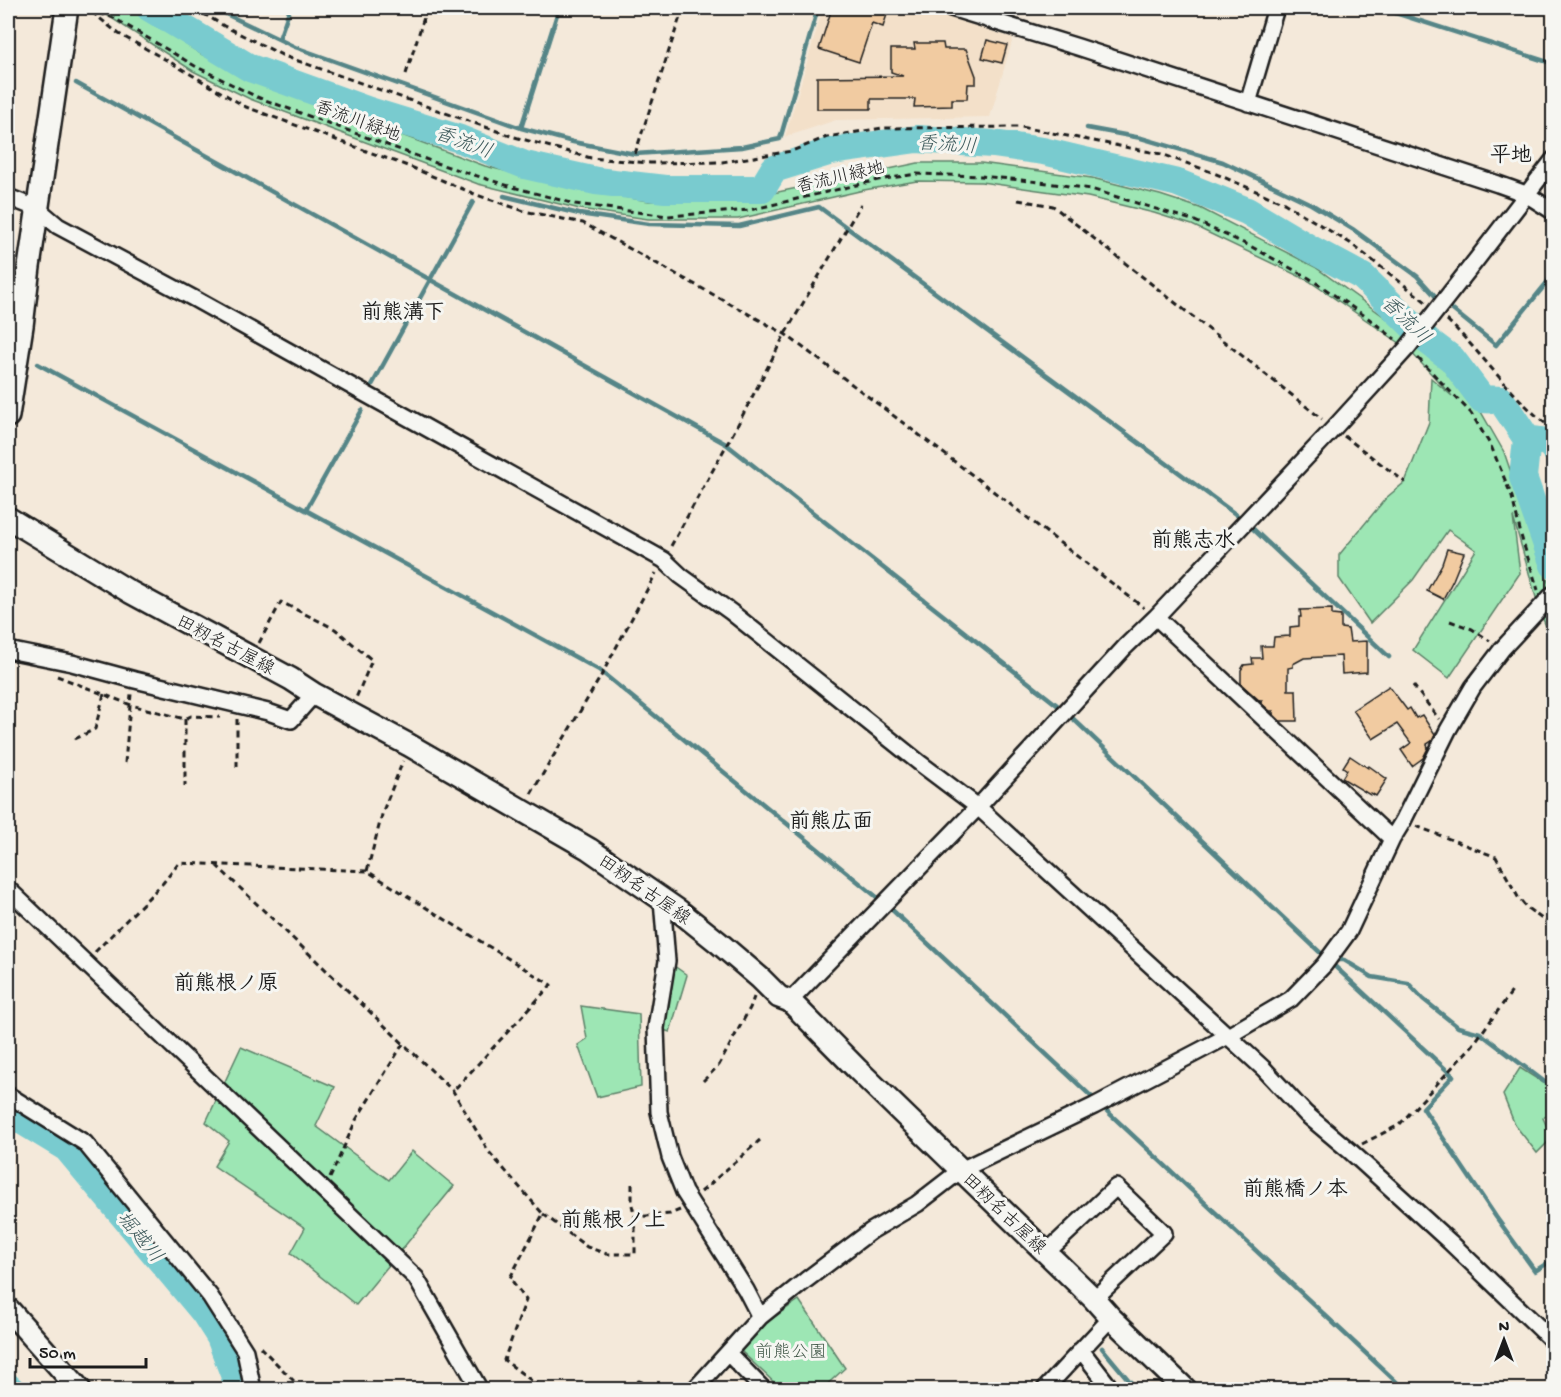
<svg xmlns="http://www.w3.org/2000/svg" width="1561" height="1397" viewBox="0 0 1561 1397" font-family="'Gochi Hand','Klee One',sans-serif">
<rect width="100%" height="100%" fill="#f4e9da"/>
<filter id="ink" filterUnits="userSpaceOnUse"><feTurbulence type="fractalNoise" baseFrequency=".0167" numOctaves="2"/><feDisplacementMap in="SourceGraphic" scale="12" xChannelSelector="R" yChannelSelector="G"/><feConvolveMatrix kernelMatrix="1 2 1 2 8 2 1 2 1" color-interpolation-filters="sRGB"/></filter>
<g filter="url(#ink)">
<path fill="#f3e0c9" d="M823 8H919L1013 38 990 117 836 120 785 137Z"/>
<path fill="#9de6b4" stroke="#5c8168" stroke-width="1.5" d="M96 8H129L201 54 259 82 485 166 585 191 649 201 739 200 918 163H981L1092 178 1160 195 1200 208 1315 267 1407 333 1467 391 1477 405 1504 452 1553 596V641L1541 615 1513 517 1520 573 1449 678 1413 650 1476 550 1448 530 1413 580 1370 623 1339 578V555L1386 498 1405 482 1429 422 1431 378 1452 396 1407 348 1309 281 1192 225 1154 213 1088 197 981 182 917 181 864 190 738 219H648L580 209 478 184 250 99 193 71Z
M667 961 687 975 670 1032 656 1028Z
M581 1006 639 1014 641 1087 597 1097 578 1045 587 1039Z
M241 1047 335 1087 316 1126 389 1180 412 1151 454 1186 356 1305 291 1253 305 1228 214 1166 229 1141 206 1122Z
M1520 1068 1553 1089V1111L1543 1118 1552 1138 1537 1153 1515 1125 1503 1095Z
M799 1300 845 1368 822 1389H781L741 1351 767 1322Z"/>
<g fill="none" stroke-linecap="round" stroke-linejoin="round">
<path stroke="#548587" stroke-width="4.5" d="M216 8 228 15 295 47 521 128 573 142 635 154 742 147 780 139 818 8
M1380 8 1554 64
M279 39 290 8
M76 83 726 444 1066 712 1328 960 1453 1076 1423 1108 1496 1217 1535 1271 1554 1259
M521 128 559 8
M1087 128 1141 138 1223 162 1311 204 1354 230 1417 276 1437 298
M504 196 579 214 649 224 739 226 819 207 1242 519
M1449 307 1496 345 1554 274
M38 364 599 670 889 907 1405 1390
M372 385 473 202
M306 510 362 410
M1249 525 1389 657
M1334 960H1344L1372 977 1408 983 1423 999 1458 1027 1480 1033 1554 1089
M1102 1348 1137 1390"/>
<path stroke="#79cbcf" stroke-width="16" d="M8 1379 20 1390"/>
<path stroke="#79cbcf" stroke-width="28" d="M150 8 250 68 369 111 460 139 525 165 596 181 665 189H762L774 169 832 151 917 139 993 144 1043 151 1178 183 1247 211 1309 248 1363 277 1428 341 1452 359 1482 399 1501 400 1527 439 1523 477 1554 565
M1527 439 1548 442 1554 449
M8 1112 67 1148 204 1312 220 1337 240 1390"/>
</g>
<path fill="#f1cba1" stroke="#1c1c1c" stroke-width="1.5" d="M832 8H889L883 27 872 23 859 62 819 49Z
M987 40 1007 45 1002 63 982 58Z
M914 43H943L944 49H966L976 76V84H968L967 99H952V106L914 107 915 99H871V109H817V77L903 76 891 72V49H915Z
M1447 549 1464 553 1453 580 1443 599 1427 591 1442 564Z
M1332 609V615L1341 616V628L1348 629 1350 642 1367 641V672L1342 674 1341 656 1304 658 1293 664V667L1288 668V690H1296L1297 721H1280L1273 714V711H1270L1262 704V701H1260L1241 684V670L1244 665 1253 664 1252 658H1262L1261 646H1273L1274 637 1290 636V627L1299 626V617H1301L1300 610Z
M1389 686 1407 710 1410 708 1416 718 1422 715 1435 735 1432 741 1427 744 1428 748 1423 758 1412 766 1401 750 1411 743 1397 724 1373 739 1353 710Z
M1350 756 1368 768 1369 766 1387 779 1376 796 1371 793 1370 795 1342 778 1347 770 1343 767Z"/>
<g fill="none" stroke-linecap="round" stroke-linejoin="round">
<defs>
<path id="street" d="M951 8 1078 47 1498 184 1526 194 1554 212
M1248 103 1276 8
M8 197 38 209 58 226 193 298 664 560 681 576 731 612 921 764 978 807 1264 1069 1306 1114 1350 1151 1450 1242 1554 1342
M1156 617 1392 839
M8 650 72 663 135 680 268 712 291 720 314 694
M8 889 416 1278 480 1390
M662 900 667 961 656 1028 659 1112 670 1157 684 1192 746 1290 760 1317
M790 1001 978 807 1125 647 1156 617 1334 428 1407 348 1477 259 1554 159
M8 1095 85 1143 210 1296 245 1351 253 1390
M961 1170 1094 1106 1228 1036 1291 999 1324 965 1349 931 1392 839 1403 821 1448 730 1473 687 1502 649 1554 593
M1046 1253 1116 1187 1164 1233 1094 1299
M1081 1350 1112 1390
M728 1353 764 1390
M694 1390 760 1317 806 1280 871 1231 917 1204 961 1170 968 1167
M1044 1390 1111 1318"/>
<path id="secondary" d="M8 416 22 326 29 267 67 8
M8 518 130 592 291 679 314 694 409 745 589 849 679 911 719 943 760 978 779 997 790 1001 858 1070 1094 1299 1111 1318 1186 1390
M8 1309 80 1390"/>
</defs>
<use href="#street" stroke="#1c1c1c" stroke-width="20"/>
<use href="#secondary" stroke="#1c1c1c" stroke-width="26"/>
<path stroke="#1c1c1c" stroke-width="3" stroke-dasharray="6 4.5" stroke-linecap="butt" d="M194 8 224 26 284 56 511 136 591 158 650 163 722 162 792 151 827 137 882 128 1021 127 1161 154 1214 173 1284 203 1350 243 1426 302
M89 10 114 18 195 66 257 97 436 163 509 186 575 204 668 216 750 210 878 180 917 174 981 176 1040 182 1091 189 1195 221 1250 246 1309 278 1368 318 1395 339
M92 12 119 34 170 62 246 107 413 168 477 195 524 211 583 223 785 334 971 474 1144 608
M406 74 427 8
M635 154 683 8
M1018 200 1053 206 1322 419
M1447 320C1484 355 1513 400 1554 430
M1418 358 1471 413 1491 446 1512 497 1522 539 1538 590
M1344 436 1405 482
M671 546 736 428 785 334 861 204
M1549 618 1554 627
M1450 621 1472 629 1490 641
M259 643 281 602 335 629 372 660 356 698
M57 676 131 705 185 719 191 716 220 717
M1413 685 1439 719
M185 719V786
M237 719V767
M75 739 95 729 104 694
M125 763 131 694
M531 794 601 676 656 573
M1416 826 1496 857 1518 897 1526 907 1554 928
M216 865 453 1091 489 1152 543 1214 510 1278 526 1300 504 1360 544 1390
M367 871 383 811 403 761
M95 952 163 883 179 863 367 871 551 985 453 1091
M703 1081 719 1065 750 1008 754 997
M1362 1144 1399 1125 1472 1046 1513 990
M330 1178 356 1120 403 1044
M632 1184V1205L635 1217 670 1214 680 1210
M701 1192 760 1140
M543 1214 587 1247 607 1254H635V1217
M260 1347 303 1390
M618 1390 639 1381 664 1390"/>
<use href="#street" stroke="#f6f6f2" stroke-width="15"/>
<use href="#secondary" stroke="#f6f6f2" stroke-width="21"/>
</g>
</g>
<g text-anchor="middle" stroke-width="6" stroke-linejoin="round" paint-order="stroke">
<g font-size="18" fill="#1c1c1c" stroke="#f6f6f2">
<text transform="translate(358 120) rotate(20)" y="6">香流川緑地</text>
<text transform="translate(840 176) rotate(-13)" y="6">香流川緑地</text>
<text transform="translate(226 644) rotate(28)" y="6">田籾名古屋線</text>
<text transform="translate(645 889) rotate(35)" y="6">田籾名古屋線</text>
<text transform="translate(1005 1213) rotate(44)" y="6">田籾名古屋線</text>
</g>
<g font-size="18" fill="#43594a" stroke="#f6f6f2">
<text x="791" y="1357">前熊公園</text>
</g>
<g font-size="20" font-style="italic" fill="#3d595b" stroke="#f6f6f2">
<text transform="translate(464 141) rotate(20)" y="7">香流川</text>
<text transform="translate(947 143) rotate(4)" y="7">香流川</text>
<text transform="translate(1407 319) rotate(44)" y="7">香流川</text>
<text transform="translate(141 1236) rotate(50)" y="7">堀越川</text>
</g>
<g font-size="21" font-weight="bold" fill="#1c1c1c" stroke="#f6f6f2">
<text x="1511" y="161">平地</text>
<text x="403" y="318">前熊溝下</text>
<text x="1193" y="546">前熊志水</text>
<text x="831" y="827">前熊広面</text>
<text x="226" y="989">前熊根ノ原</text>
<text x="1295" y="1195">前熊橋ノ本</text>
<text x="613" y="1226">前熊根ノ上</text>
</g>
</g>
<rect width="1561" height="1397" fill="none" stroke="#f6f6f2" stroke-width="30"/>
<rect x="15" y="15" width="1531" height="1367" fill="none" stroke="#1c1c1c" stroke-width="2" filter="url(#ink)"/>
<g transform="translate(1504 1340)" stroke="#f6f6f2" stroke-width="4.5" paint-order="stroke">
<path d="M0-4.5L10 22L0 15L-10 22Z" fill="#1c1c1c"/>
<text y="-9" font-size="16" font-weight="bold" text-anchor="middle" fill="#1c1c1c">N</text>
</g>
<path d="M30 1358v9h116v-9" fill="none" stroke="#1c1c1c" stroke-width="3"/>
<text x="39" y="1358" font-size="18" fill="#1c1c1c" stroke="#f6f6f2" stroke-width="4.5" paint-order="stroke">50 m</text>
</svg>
